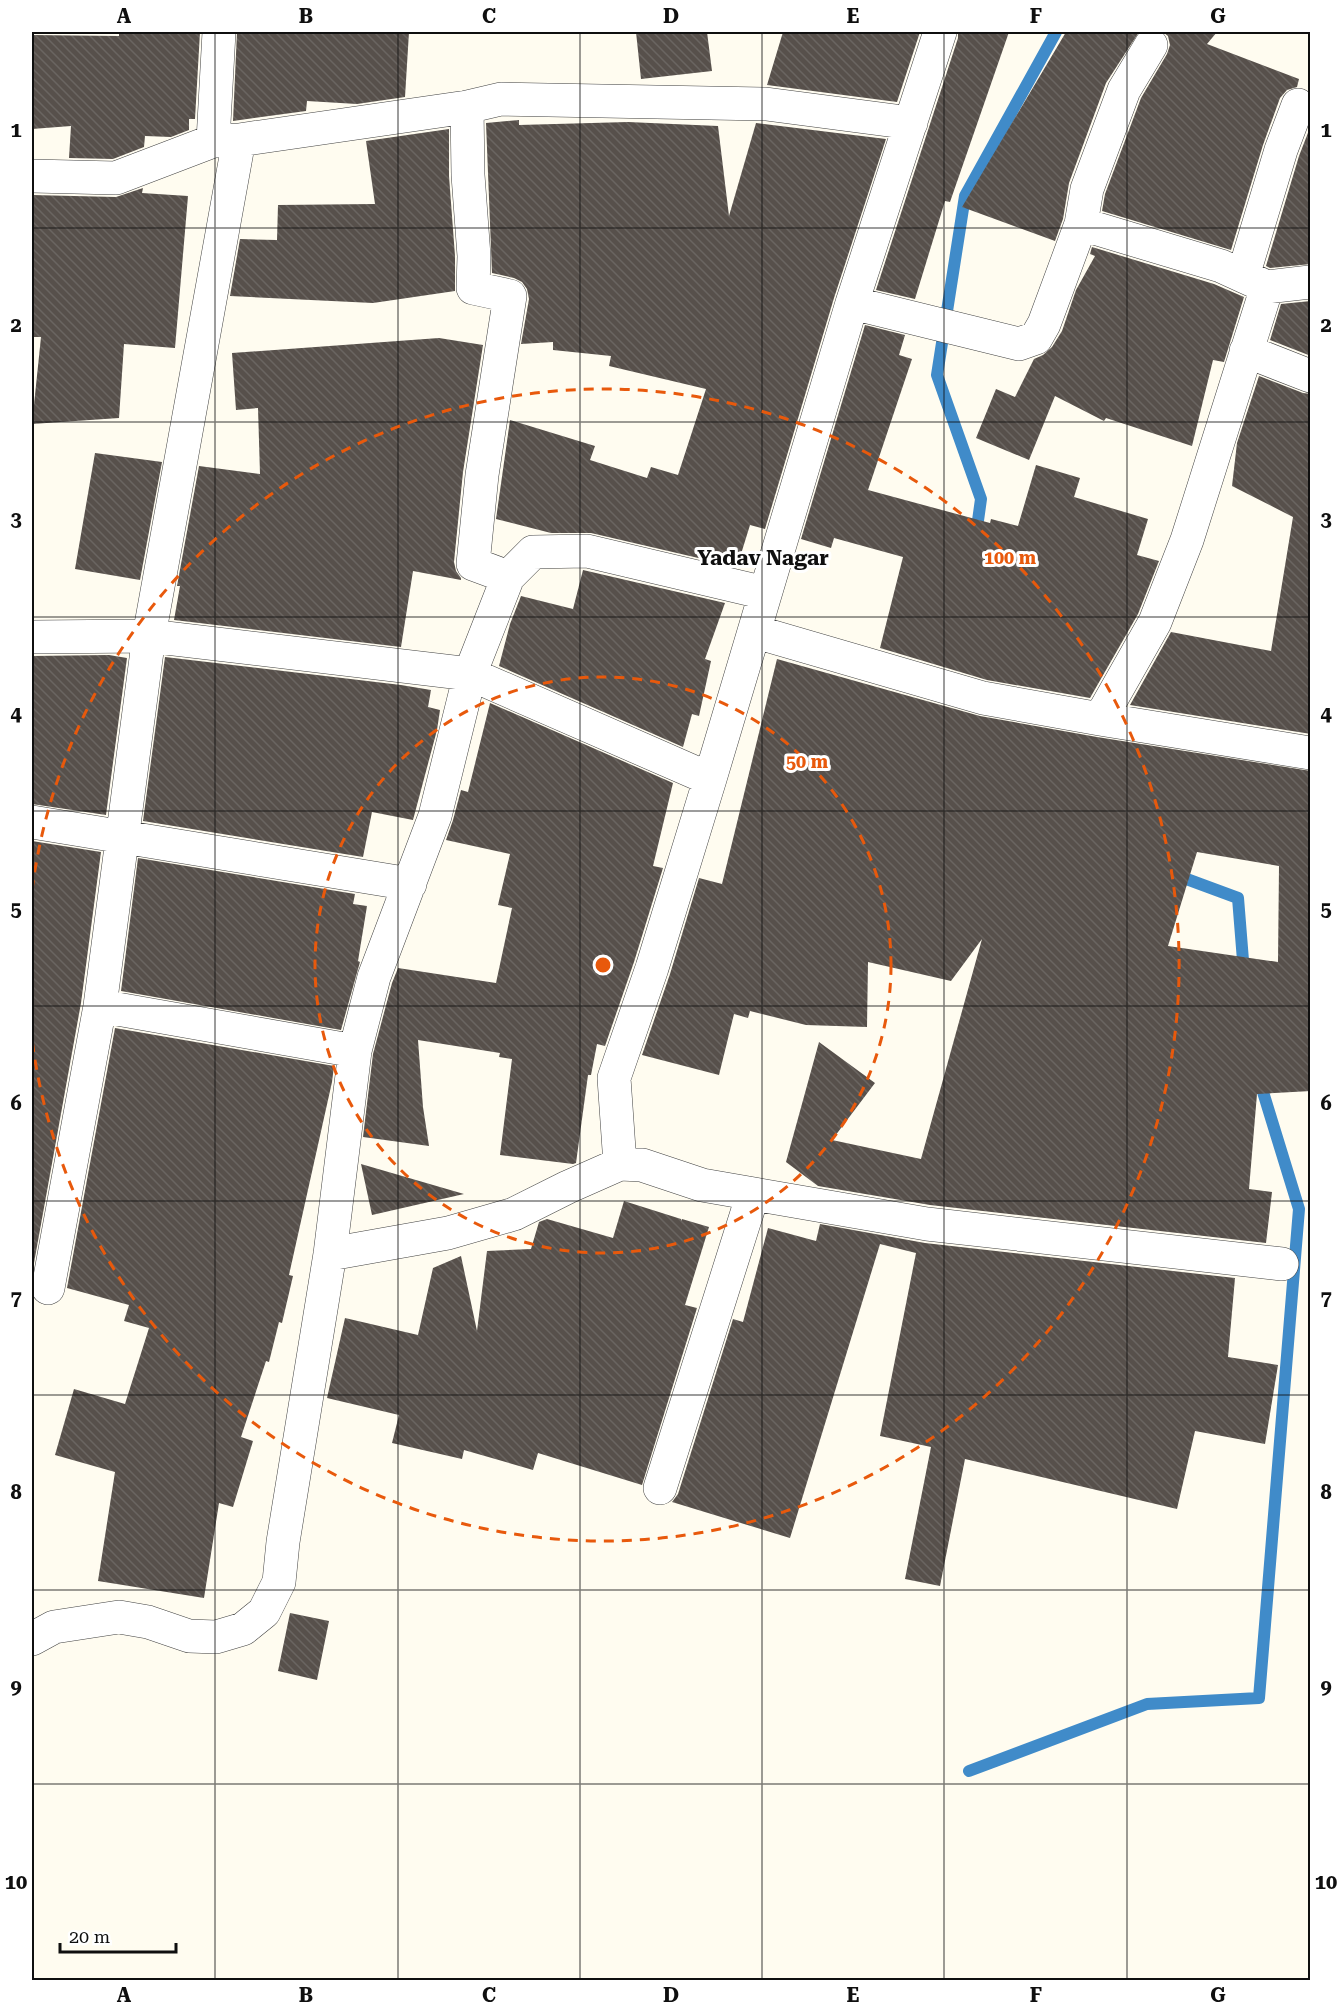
<svg xmlns="http://www.w3.org/2000/svg" width="1342" height="2012" viewBox="0 0 1342 2012" font-family="'Roboto Serif',serif">
<defs>
<pattern id="building-back-hatch" width="6" height="6" patternUnits="userSpaceOnUse" patternTransform="scale(1.5)"><rect width="6" height="6" fill="#57504b"/><path d="M-1 5l2 2M0 0l6 6M5-1l2 2" fill="none" stroke="#6a6561"/></pattern>
</defs>
<rect width="100%" height="100%" fill="#fffcf0"/>
<g fill="none" stroke-linecap="round" stroke-linejoin="round">
<path stroke="#408bc9" stroke-width="12" d="M976 535 981 499 937 375 965 196 1056 32
M1173 874 1238 898 1244 973
M969 1771 1147 1704 1259 1698 1299 1209 1259 1079"/>
</g>
<path fill="url(#building-back-hatch)" fill-rule="evenodd" d="M119 32H200L195 119H189V130L171 137 145 136 144 147 113 159 69 158 71 126 32 129V35L119 36Z
M237 32H409L405 97 357 104 307 101 306 111 233 121Z
M636 32H707L712 71 641 79Z
M783 32H920L897 102 767 85Z
M958 32H1009L950 202 945 201 915 299 876 290 958 38Z
M1066 32H1139L1106 83 1069 183 1063 219 1055 241 962 207Z
M1163 32H1217L1207 44 1299 79 1297 87 1287 90 1280 98 1263 145 1231 250 1102 211 1105 194 1141 98 1167 54 1170 45 1168 36Z
M519 120V125L628 122 718 126 729 216 756 123 886 139 834 298 765 529 750 525 737 567 591 533H551L496 519 510 420 595 446 590 460 647 478 651 467 678 475 706 389 609 366 611 356 553 350V342L521 344 529 299 527 289 522 282 514 278 492 273 486 123Z
M1311 125V264L1270 268 1266 266 1299 156Z
M449 129V176L455 256V291L373 303 230 296 240 239 277 240 278 205 375 204 366 141Z
M143 188 142 193 188 196 175 348 124 344 119 418 32 424 41 337H32V195L116 197Z
M1092 247 1214 284 1244 297 1224 362 1213 360 1192 446 1106 418 1104 421 1055 396 1029 460 976 438 996 389 1015 397 1034 359 1043 355 1052 347 1062 331 1076 290 1095 256 1090 254Z
M1311 301V356L1270 340 1281 304Z
M865 325 905 335 899 355 912 359 868 490 990 523 991 519 1018 526 1036 465 1080 478 1074 497 1148 519 1137 555 1159 561 1138 614 1090 698 987 680 880 648 903 557 834 538 831 548 801 539Z
M439 338 483 345 463 472 454 562 456 571 461 578V580L413 571 401 647 174 620 180 586H177L199 466 260 474 258 408 236 410 232 353Z
M1259 376 1303 393 1311 394V734L1130 705 1171 632 1271 651 1293 517 1232 486 1237 443Z
M95 453 162 462 140 580 75 569Z
M583 570 725 603 705 659 711 661 699 716 692 714 683 747 499 666 510 624 521 596 573 609Z
M109 655 127 658 106 815 32 804V656Z
M165 657 401 685 431 690 428 707 440 710 437 730 413 820 372 812 363 857 143 821Z
M777 659 980 716 1097 737 1311 771V1091L1257 1094 1249 1189 1272 1192 1266 1243 930 1205 818 1186 786 1162 819 1042 875 1083 832 1140 921 1159 982 939 951 981 868 962 867 1027 806 1025 750 1011 748 1018 734 1014 719 1075 642 1055 670 974 699 878 722 884ZM1197 852 1279 866 1278 962 1168 946Z
M490 703 673 783 653 866 663 868 634 962 605 1046 597 1044 591 1075H588L576 1163 573 1164 500 1155 512 1059 499 1057 500 1053 418 1040 423 1107 429 1146 363 1137 373 1054 392 983 398 968 496 983 512 908 498 905 510 854 446 840 453 820 461 790 468 792Z
M32 841 101 852 81 1003 32 1274Z
M138 858 355 894 353 904 367 906 358 961 360 962 341 1030 121 991Z
M115 1028 334 1066 332 1082 289 1275 293 1276 282 1323 279 1322 269 1362 266 1361 241 1437 253 1441 233 1507 219 1503 204 1598 98 1581 115 1472 55 1455 74 1389 125 1404 149 1328 124 1321 129 1305 67 1288Z
M361 1164 464 1194 372 1215Z
M624 1201 681 1219V1221L682 1219 709 1227 685 1305 697 1308 642 1485 538 1453 533 1470 464 1450 462 1459 392 1443 399 1415 327 1398 345 1318 418 1335 433 1268 461 1256 477 1331 487 1251 531 1249 539 1222 547 1219 613 1238Z
M820 1224 925 1243 1235 1278 1228 1357 1278 1365 1265 1444 1195 1431 1177 1509 965 1459 940 1586 905 1579 931 1447 880 1436 916 1253 880 1244 790 1538 672 1502 678 1494 733 1319 743 1322 768 1228 816 1241Z
M290 1613 329 1621 317 1680 278 1671Z"/>
<g fill="none" stroke-linecap="round" stroke-linejoin="round">
<defs>
<path id="minor" d="M940 32 852 303 710 779 652 968 614 1078 620 1164 642 1165 702 1185 927 1224 1282 1264
M467 107 468 175 474 256 473 288 510 296 482 475 473 564 508 577
M213 141 219 32
M32 176 116 178 213 141 239 140 467 107 501 99 766 104 911 123
M1081 224 1087 189 1124 90 1151 45
M1243 276 1281 150 1298 105
M852 303 1019 344 1036 338 1044 324 1081 224 1221 266 1267 287 1310 282
M1246 351 1310 376
M756 632 983 698 1100 719 1310 753
M32 637 149 636 470 674 710 779
M1100 719 1155 622 1187 540 1267 287
M32 822 410 884
M100 1006 355 1051
M330 1254 448 1233 514 1214 568 1187 620 1164
M48 1288 100 1006 149 636 239 140
M660 1488 753 1194
M32 1639 54 1627 119 1617 148 1622 189 1636 216 1637 243 1629 264 1612 279 1582 283 1542 330 1254 355 1051 374 977 435 816 470 674 508 577 533 552 587 551 765 593"/>
</defs>
<use href="#minor" stroke="#424242" stroke-width="34"/>
<use href="#minor" stroke="#fff" stroke-width="33"/>
</g>
<path fill="none" stroke="#0f0f0f" stroke-width="1.5" stroke-opacity="0.55" d="M215 32V1980M398 32V1980M580 32V1980M762 32V1980M944 32V1980M1127 32V1980M32 228H1310M32 422H1310M32 617H1310M32 811H1310M32 1006H1310M32 1201H1310M32 1395H1310M32 1590H1310M32 1784H1310"/>
<g fill="none" stroke="#e8590c" stroke-width="3" stroke-dasharray="10 8">
<circle cx="603" cy="965" r="288"/>
<path d="M32 890A576 576 0 1 1 32 1040"/>
</g>
<g text-anchor="middle" stroke-width="6" stroke-linejoin="round" paint-order="stroke">
<g font-size="21" font-weight="bold" fill="#0f0f0f" stroke="#fff">
<text x="763" y="565">Yadav Nagar</text>
</g>
</g>
<circle cx="603" cy="965" r="9" fill="#e8590c" stroke="#fff" stroke-width="3"/>
<g font-size="18" text-anchor="middle" font-weight="bold" fill="#e8590c" stroke="#fff" stroke-width="6" stroke-linejoin="round" paint-order="stroke">
<text x="1010" y="564">100 m</text>
<text x="807" y="768">50 m</text>
</g>
<rect width="1342" height="2012" fill="none" stroke="#ffffff" stroke-width="66"/>
<path d="M60 1943v9h116v-9" fill="none" stroke="#0f0f0f" stroke-width="3"/>
<text x="69" y="1943" font-size="18" fill="#0f0f0f" stroke="#ffffff" stroke-width="4.5" paint-order="stroke">20 m</text>
<rect x="33" y="33" width="1276" height="1946" fill="none" stroke="#0f0f0f" stroke-width="2"/>
<g font-size="20" text-anchor="middle" font-weight="bold" fill="#0f0f0f">
<text x="124" y="23">A</text>
<text x="306" y="23">B</text>
<text x="489" y="23">C</text>
<text x="671" y="23">D</text>
<text x="853" y="23">E</text>
<text x="1036" y="23">F</text>
<text x="1218" y="23">G</text>
<text x="16" y="137">1</text>
<text x="1326" y="137">1</text>
<text x="16" y="332">2</text>
<text x="1326" y="332">2</text>
<text x="16" y="526">3</text>
<text x="1326" y="526">3</text>
<text x="16" y="721">4</text>
<text x="1326" y="721">4</text>
<text x="16" y="916">5</text>
<text x="1326" y="916">5</text>
<text x="16" y="1110">6</text>
<text x="1326" y="1110">6</text>
<text x="16" y="1305">7</text>
<text x="1326" y="1305">7</text>
<text x="16" y="1499">8</text>
<text x="1326" y="1499">8</text>
<text x="16" y="1694">9</text>
<text x="1326" y="1694">9</text>
<text x="16" y="1889">10</text>
<text x="1326" y="1889">10</text>
<text x="124" y="2002">A</text>
<text x="306" y="2002">B</text>
<text x="489" y="2002">C</text>
<text x="671" y="2002">D</text>
<text x="853" y="2002">E</text>
<text x="1036" y="2002">F</text>
<text x="1218" y="2002">G</text>
</g>
</svg>
